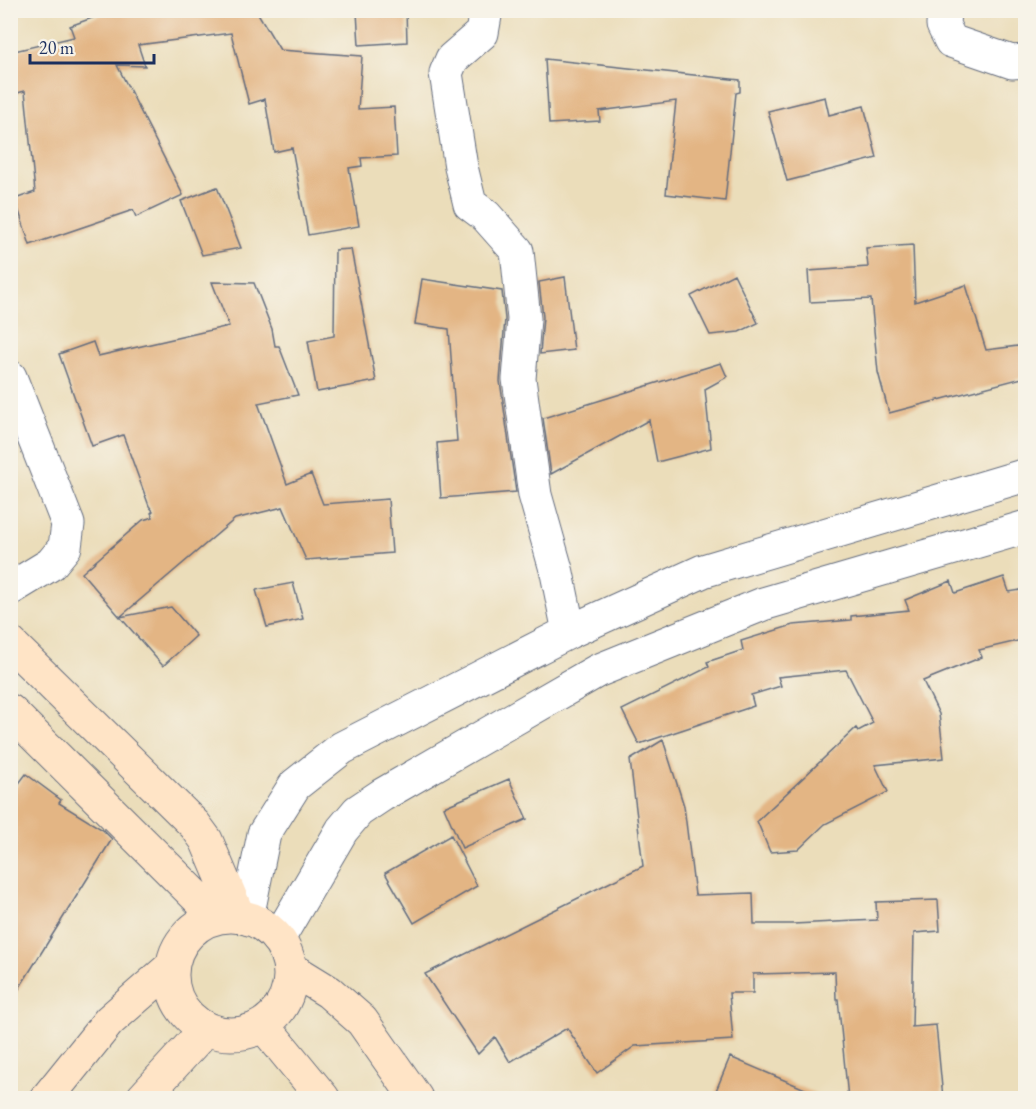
<svg xmlns="http://www.w3.org/2000/svg" width="1036" height="1109" viewBox="0 0 1036 1109" font-family="'EB Garamond',serif">
<rect width="100%" height="100%" fill="#f7f3e8"/>
<filter id="ink" filterUnits="userSpaceOnUse"><feTurbulence type="fractalNoise" baseFrequency=".0167" numOctaves="2"/><feDisplacementMap in="SourceGraphic" scale="12" xChannelSelector="R" yChannelSelector="G"/><feConvolveMatrix kernelMatrix="1 2 1 2 8 2 1 2 1" color-interpolation-filters="sRGB"/></filter>
<filter id="wash" filterUnits="userSpaceOnUse"><feTurbulence type="fractalNoise" baseFrequency=".008" numOctaves="4" result="noise"/><feDisplacementMap in="SourceGraphic" scale="24" xChannelSelector="R" yChannelSelector="G"/><feGaussianBlur stdDeviation="1.35" result="paint"/><feColorMatrix in="noise" values="0 0 0 0 0 0 0 0 0 0 0 0 0 0 0 0 0 1.4 0 .05"/><feComposite in="paint" operator="in"/></filter>
<g filter="url(#wash)">
<rect width="100%" height="100%" fill="#ebddba"/>
<g id="blocks">
<path fill="#e3b584" d="M114 10H256L280 50 362 56 358 109 394 107 397 156 361 158 362 166 349 168 359 226 308 235 292 148 274 152 265 99 249 104 231 33 138 45 145 66 117 65 183 195 136 217 133 210 30 245 15 199 35 192 25 91 10 95V52L74 37 70 26Z
M406 10 407 42 359 45 357 12Z
M545 59 740 80V92L736 93 725 201 666 194 676 101 599 111 600 121 549 124Z
M825 97 829 115 864 106 877 158 787 181 768 111Z
M217 187 241 248 202 255 181 201Z
M913 245 915 302 966 285 986 350 1026 345V377L889 413 878 372 871 299 810 302 808 271 868 267 866 248Z
M351 249 376 381 317 392 308 341 334 336 335 250Z
M734 274 758 323 739 332 710 335 691 296Z
M565 277 574 350 540 354 543 317 539 282Z
M422 279 502 291 505 319 500 381 516 492 441 498 437 443 457 441 449 329 415 324Z
M212 282 254 283 272 329 275 346H279L298 395 258 403 287 484 311 474 323 504 388 499 392 553 306 560 283 507 235 519 120 617 82 573 143 520 153 517 151 513 153 511 149 506 123 435 92 446 59 354 93 342 98 356 229 326Z
M721 363 727 377 705 389 711 448 657 462 649 420 551 474 543 418Z
M1004 577 1009 592 1026 589V639L979 650 982 657 923 681 939 714 944 758 875 765 888 792 825 824 798 850 770 852 757 821 856 728 858 731 873 723 846 670 778 677 781 686 751 695 754 706 639 744 622 710 709 667 707 662 743 650 741 641 793 625 851 620V616L909 610 905 600 951 581 955 593Z
M293 583 303 619 267 627 256 590Z
M171 607 196 636 163 666 120 617Z
M663 740 684 806 695 895 753 893 754 924H793L877 920 876 902 938 900 940 931 914 933 912 1027 936 1025 943 1098H848L838 999H836L835 972 753 974V993H729L733 1040 635 1046 597 1073 567 1028 510 1062 495 1037 478 1054 425 974 643 866 630 760Z
M26 774 61 800 59 803 103 830 112 839 10 1003V795Z
M509 779 527 819 462 848 444 807Z
M451 835 477 886 414 923 385 873Z
M730 1057 826 1098H713Z"/>
</g>
</g>
<g filter="url(#ink)">
<use href="#blocks" fill-opacity="0" stroke="#646c7e" stroke-width="1.5"/>
<g fill="none" stroke-linecap="round" stroke-linejoin="round">
<defs>
<path id="street" d="M486 10 482 33 452 59 446 73 461 167 470 204 486 216 517 251 524 319 519 379 535 495 557 573 569 632
M944 10 943 25 951 41 1012 62 1026 61
M10 377 68 524 65 547 51 564 10 589
M247 918 264 834 295 785 342 748 569 632 703 571 1026 475
M278 939 342 830 358 811 382 795 597 671 763 604 1026 527"/>
<path id="secondary" d="M10 643 195 825 206 840 238 915
M10 711 217 917
M172 975a59 59 0 1 1 118 0a59 59 0 1 1-118 0Z
M290 968 329 992 362 1021 416 1098
M263 1025 323 1098
M47 1098 109 1021 170 968
M143 1098 206 1029"/>
</defs>
<use href="#street" stroke="#646c7e" stroke-width="35"/>
<use href="#secondary" stroke="#646c7e" stroke-width="35"/>
<use href="#street" stroke="#fff" stroke-width="33"/>
<use href="#secondary" stroke="#ffe4c6" stroke-width="33"/>
</g>
</g>
<rect width="1036" height="1109" fill="none" stroke="#f7f3e8" stroke-width="36"/>
<path d="M30 54v9h124v-9" fill="none" stroke="#1b2f5e" stroke-width="3"/>
<text x="39" y="54" font-size="18" fill="#1b2f5e" stroke="#f7f3e8" stroke-width="4.5" paint-order="stroke">20 m</text>
</svg>
